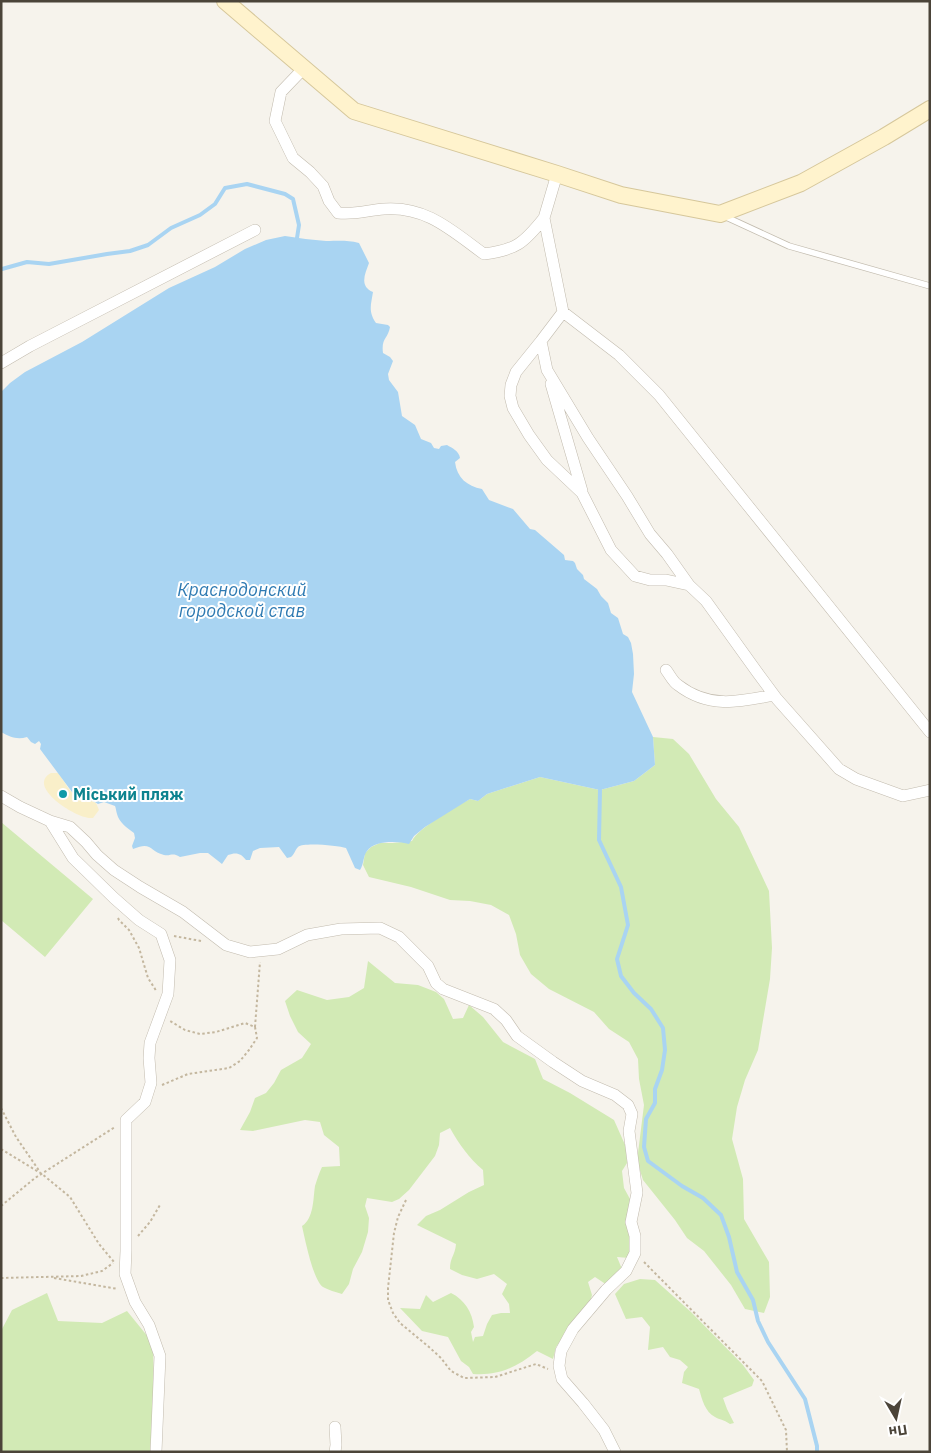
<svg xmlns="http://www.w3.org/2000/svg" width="931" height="1453" viewBox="0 0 931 1453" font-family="'IBM Plex Sans',sans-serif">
<rect width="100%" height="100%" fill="#f6f3ec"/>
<path fill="#d2eab5" d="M653 737 673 739 689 754 716 799 739 827 769 891 772 948 770 979 758 1050 745 1080 737 1107 732 1139 743 1179 744 1219 769 1262 770 1297 764 1313 745 1309 731 1285 704 1251 687 1238 675 1220 643 1180 637 1161 644 1105 639 1079 638 1059 629 1042 609 1029 594 1012 549 989 531 974 520 955 516 934 509 915 491 905 470 901 450 900 411 887 369 877 363 865 365 853 371 847 380 843H393L412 841C417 829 457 806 470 799L478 801 487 794 540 777 600 790 634 781 655 765Z
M1 822 93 899 45 957 1 920Z
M368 961 395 983 418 985 436 992 444 999 453 1019 463 1018 469 1005 483 1017 503 1042 535 1059 543 1079 570 1093 614 1120 626 1147 627 1163 622 1171 624 1188 630 1199 629 1211 625 1223 631 1233 629 1258 617 1257 622 1269 607 1285 595 1277 588 1282 592 1295 590 1302 556 1347 553 1359 537 1351C517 1367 499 1376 473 1374L469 1367 461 1361 448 1337 422 1331 400 1308 420 1309 426 1295 433 1302 451 1293C465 1300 472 1312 474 1327L471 1332 473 1342 475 1337 483 1336 487 1324 492 1315 501 1313H510L509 1304 502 1294 507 1284 494 1274 477 1279 462 1275 450 1269C450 1257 455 1256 456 1244L417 1225 426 1216 440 1210 469 1192 484 1185 483 1170C469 1158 459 1144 450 1128L440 1133 439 1145 435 1156 409 1190 399 1199 392 1202 367 1198 365 1206 369 1218 368 1232 362 1252 353 1269 349 1284 342 1294C336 1292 328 1290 323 1287 313 1280 305 1239 302 1226 314 1218 313 1199 315 1186 317 1180 319 1173 322 1167L340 1166 339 1147 324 1135 320 1122 305 1120 253 1131 240 1130 250 1112 255 1098 266 1093 274 1083 281 1070 302 1058 311 1044 298 1032 290 1016 285 1001 297 990 327 1000 349 997 364 988Z
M640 1279 655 1280 691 1312 743 1365 754 1380 752 1386 723 1398 727 1409 734 1423 730 1424C723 1419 720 1420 715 1417 705 1412 702 1399 699 1389L682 1383 684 1372 688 1367 680 1360 670 1357 663 1347 648 1350 650 1327 642 1317 626 1319 615 1294 624 1284Z
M47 1293 58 1321 102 1323 127 1311 153 1343 154 1395 150 1452H1V1331L12 1310Z"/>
<path fill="#f9efc9" d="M51 773H58C65 781 69 794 80 797 86 799 91 800 96 803L99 810 93 818C90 818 87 818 85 817 71 814 27 786 51 773Z"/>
<path fill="#a9d4f2" d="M285 236C299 238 312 240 326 241 339 241 347 240 359 243L369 263C365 274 359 286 373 292 371 305 368 311 376 323L388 325 390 327C388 339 381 338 383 353L390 357 393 361 388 374 389 380 398 392 402 416 415 425 421 439 431 443 434 448 439 449 441 446 447 445C452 448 459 451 460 458L455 462C457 478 467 486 482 489L489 500 513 509 530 529 535 530 564 555 565 560 573 561 575 563 577 569 583 575 584 579 597 589 601 596 608 603 611 613 618 618 623 634 628 637 631 643 633 654 634 674 632 692 653 737 655 765 634 781 600 790 540 777 487 794 478 801 470 799 425 827 414 836 409 844C398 841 374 840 367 851 363 856 364 864 360 870L355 868 346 848C339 846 304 842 298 847 295 850 294 855 291 857L287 858 279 847 260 848 253 851 250 860H246C241 853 236 852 228 855L222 864 208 853H200L180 857C172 852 172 856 164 855 149 851 152 841 133 849L132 846 135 838 134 833C127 828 119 822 117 814 116 811 116 808 115 806L104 802 98 804C90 798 80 799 72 792L40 749 41 744 39 741 35 744 31 742 27 737C17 740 10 737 1 732V392L10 383 25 372 82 342 169 288 215 267 245 249 266 240Z"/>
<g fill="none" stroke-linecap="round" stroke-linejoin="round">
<path stroke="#a9d4f2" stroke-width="4" d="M2 269 27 262 49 264 107 254 130 251 148 245 171 228 200 215 215 204 225 188 247 184 285 194 293 199 299 225 297 238
M600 790 599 840 621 887 628 925 617 959 621 976 634 993 651 1009 663 1028 665 1050 662 1070 655 1089V1103L646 1119 644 1147 648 1161 682 1186 703 1198 721 1215 729 1237 737 1272 753 1300 758 1321 768 1342 805 1399 817 1446V1452"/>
<defs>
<path id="service" d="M724 216 789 246 930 286"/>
<path id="minor" d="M304 68 281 92 275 121 293 158 310 172 323 186 329 201 338 213C356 215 368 210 384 209 427 206 452 231 484 254 516 250 524 243 544 218
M557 174 544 218 563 312 619 355 659 395 930 732
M563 312 541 341 547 370 588 438 627 496 650 534 667 554 689 585 706 601 757 672 777 699 839 769 856 779 903 796 930 790
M541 341 516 372 511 385 510 396 513 408 529 435 547 460 582 493 611 550 635 576 650 580H666L689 585
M1 363 30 346 255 230
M551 384 582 491
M666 670C670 675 673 682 678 685 709 709 739 702 774 695
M1 796 20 807 50 821 73 858 114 898 139 920 161 934 170 960 168 994 150 1043 149 1058 151 1083 145 1102 126 1120V1251L125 1274 135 1302 149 1325 160 1356 156 1452
M50 821 70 827 86 842 97 855 114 870 140 887 183 912 226 945 250 952 278 949 307 935 341 929 380 928 399 937 428 966 436 983 443 989 494 1009 506 1020 517 1036 553 1062 582 1081 615 1095 628 1105 632 1114 629 1131 637 1193 631 1222 635 1236V1253L626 1271 606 1290 573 1329 561 1351 559 1366 562 1379 583 1403 604 1430 615 1452
M335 1427 336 1445 335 1452"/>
<path id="secondary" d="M225 1 354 111 557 174 621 195 720 214 801 183 884 137 930 109"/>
</defs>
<use href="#service" stroke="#c2bbae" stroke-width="7"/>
<use href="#minor" stroke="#c2bbae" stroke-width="12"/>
<use href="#secondary" stroke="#d6c79b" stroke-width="18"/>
<path stroke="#c4b79f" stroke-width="2" stroke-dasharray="2.5 2.5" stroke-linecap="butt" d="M118 918 119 920 129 930 139 948 148 978 157 992
M174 936 201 941
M255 1027 260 962
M162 1085 188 1074 229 1068 240 1061 249 1050 257 1038 255 1027 245 1023 216 1032 200 1034 185 1030 170 1021
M1 1108 16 1137 40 1172
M1 1149 42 1174 70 1197 99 1244 114 1262
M406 1200 398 1217 394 1233 388 1288V1300L393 1313 400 1323 429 1347 441 1358 451 1371 464 1378 495 1377 536 1364 548 1369
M1 1206 35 1178 115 1127
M138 1236 150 1222 160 1205
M644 1262 762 1381 786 1430 787 1452
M1 1278 81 1276 102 1271 113 1263
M54 1278 118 1289"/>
<use href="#service" stroke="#fff" stroke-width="5.5"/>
<use href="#minor" stroke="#fff" stroke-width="11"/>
<use href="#secondary" stroke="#fff3cd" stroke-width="16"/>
</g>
<circle fill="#0f9aa8" stroke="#fff" stroke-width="2" cx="63" cy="794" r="5"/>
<g text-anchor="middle" stroke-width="4" stroke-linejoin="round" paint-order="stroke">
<g font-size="16" font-weight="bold" fill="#0d838f" stroke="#fff" text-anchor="start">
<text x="73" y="800">Міський пляж</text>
</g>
<g font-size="18" font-style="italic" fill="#2e7ab2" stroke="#fff">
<text x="242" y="596">Краснодонский<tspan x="242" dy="21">городской став</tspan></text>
</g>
</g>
<rect width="931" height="1453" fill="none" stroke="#4b4439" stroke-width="5"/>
<g transform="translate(896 1418) rotate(171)" stroke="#ffffff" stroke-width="4" paint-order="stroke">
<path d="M0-4L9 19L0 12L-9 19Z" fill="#4b4439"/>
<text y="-8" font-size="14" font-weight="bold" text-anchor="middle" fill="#4b4439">Пн</text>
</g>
</svg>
